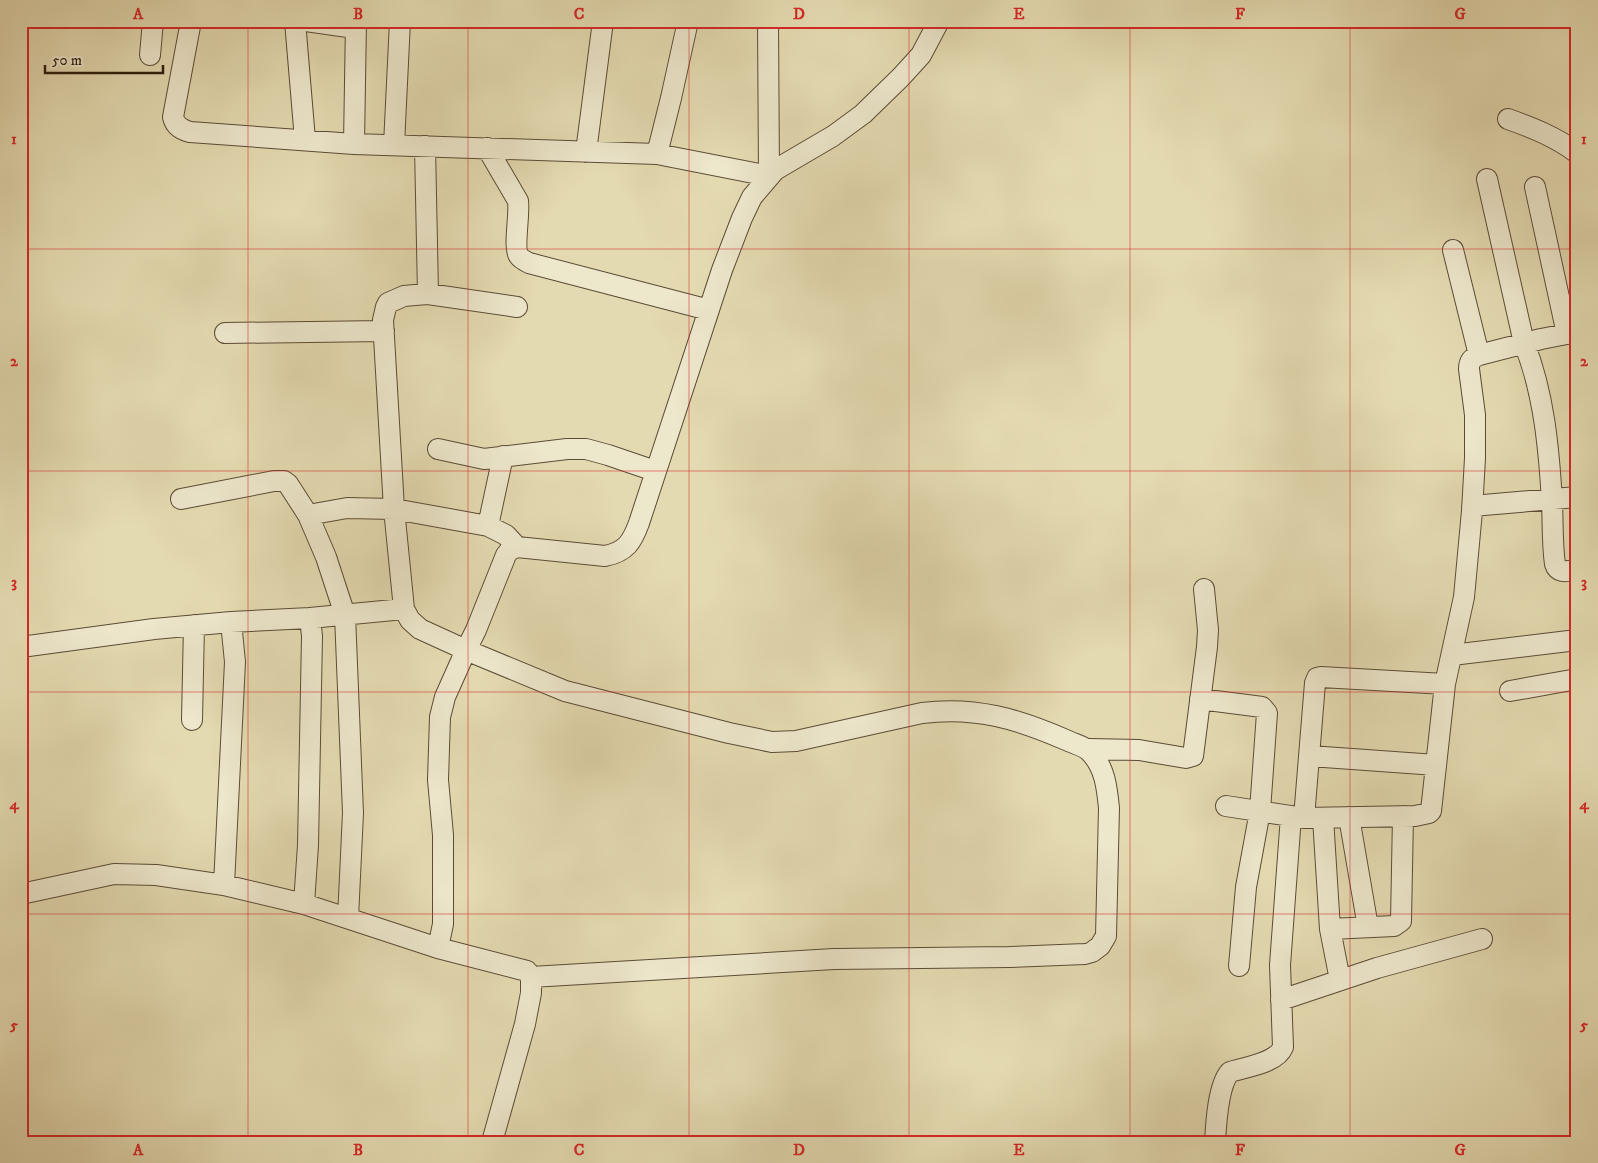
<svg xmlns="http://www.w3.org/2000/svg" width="1598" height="1163" viewBox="0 0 1598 1163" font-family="'IM FELL DW Pica',serif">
<rect width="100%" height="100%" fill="#e4dab1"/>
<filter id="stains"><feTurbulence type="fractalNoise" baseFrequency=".004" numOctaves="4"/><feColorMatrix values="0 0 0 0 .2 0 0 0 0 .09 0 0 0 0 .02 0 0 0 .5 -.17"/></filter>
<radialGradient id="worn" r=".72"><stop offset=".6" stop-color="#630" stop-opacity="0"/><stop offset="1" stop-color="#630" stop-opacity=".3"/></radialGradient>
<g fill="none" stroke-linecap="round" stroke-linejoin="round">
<defs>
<path id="minor" d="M191 21 173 117C175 126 182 130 190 132L354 144 657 154 769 176 768 21
M295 21 305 140
M306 21 355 28
M150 55 153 21
M1508 119C1533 128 1556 137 1577 153
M354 144 356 21
M394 145 400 21
M425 146 428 294
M487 148 518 201C520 214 513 248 519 256 521 259 525 261 529 263L709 310
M586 152 603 21
M657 154 671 98 688 21
M1487 179 1524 343C1544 393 1549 449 1552 502 1553 523 1552 544 1555 564 1558 574 1568 571 1577 570
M1535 187 1567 334
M1453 250 1479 355
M517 307 428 294 415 295 404 296 388 303 386 307 383 320 394 509 404 609 410 620 420 629 466 650 565 691 729 733 772 742 796 741 922 713C975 706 1018 719 1066 740 1074 744 1085 746 1090 752 1105 767 1107 788 1109 808L1106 936 1100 946 1092 952 1085 954 1009 957 834 959 531 977
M225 333 384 331
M438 449 484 459 567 449H586L608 455 655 471
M181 499 274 481H284L288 484 308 515 326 557 345 615 353 813 348 918
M1472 506 1577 497
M308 515 347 508 394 509 488 526 506 535 517 547
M488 526 503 456
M21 647 154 629 231 622 310 618 404 609
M1452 655 1577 640
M1510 691 1577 679
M1200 699 1262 707 1267 713 1260 811 1246 887 1239 966
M192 720 194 625
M1089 749 1139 750 1186 758 1193 756 1207 647 1208 630 1204 589
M1310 756 1436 765
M1226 806 1304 818 1415 816 1429 813 1431 811 1445 684 1464 597 1472 511 1475 458V415L1469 369C1469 361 1472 358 1479 355L1541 339 1577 332
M1349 817 1368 927
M1304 818 1315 683 1317 678 1321 677 1445 684
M1323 818 1330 929 1340 980
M224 885 235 662 231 622
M21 894 114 874 156 875 224 885 304 904 438 948 527 971 531 977V993L525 1024 492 1142
M304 904 308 845 312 636 310 618
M1330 929 1394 926 1401 921 1403 816
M438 948 443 924V835L438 780 440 717 445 697 466 650 476 630 506 555 510 550 517 547 605 556C626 552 632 542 639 523L722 270 742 218 752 197 775 170 833 136 863 114 901 77 921 55 939 21
M1281 1000 1377 968 1482 939
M1215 1142C1216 1124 1218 1085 1230 1072 1246 1067 1277 1063 1283 1047L1280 965 1291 816"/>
</defs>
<use href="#minor" stroke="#5b4c36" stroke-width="22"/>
<use href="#minor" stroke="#ede7cc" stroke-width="20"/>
</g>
<path fill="none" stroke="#d62828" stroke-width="1" stroke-opacity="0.55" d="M248 21V1142M468 21V1142M689 21V1142M909 21V1142M1130 21V1142M1350 21V1142M21 249H1577M21 471H1577M21 692H1577M21 914H1577"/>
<rect width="1598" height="1163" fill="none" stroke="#e4dab1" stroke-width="55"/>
<path d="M45 65v8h118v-8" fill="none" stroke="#2d1d0d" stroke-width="2.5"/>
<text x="52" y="65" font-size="15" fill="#2d1d0d" stroke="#ede7cc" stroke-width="4" paint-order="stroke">50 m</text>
<rect x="28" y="28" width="1542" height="1108" fill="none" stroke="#d62828" stroke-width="2"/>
<g font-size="16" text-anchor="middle" font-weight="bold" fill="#d62828">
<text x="138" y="19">A</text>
<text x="358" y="19">B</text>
<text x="579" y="19">C</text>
<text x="799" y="19">D</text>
<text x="1019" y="19">E</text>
<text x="1240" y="19">F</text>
<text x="1460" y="19">G</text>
<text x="14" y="144">1</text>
<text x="1584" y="144">1</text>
<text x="14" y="366">2</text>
<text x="1584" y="366">2</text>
<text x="14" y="587">3</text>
<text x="1584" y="587">3</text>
<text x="14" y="809">4</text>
<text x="1584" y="809">4</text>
<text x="14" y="1030">5</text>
<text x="1584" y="1030">5</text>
<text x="138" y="1155">A</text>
<text x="358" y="1155">B</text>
<text x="579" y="1155">C</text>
<text x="799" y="1155">D</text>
<text x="1019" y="1155">E</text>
<text x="1240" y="1155">F</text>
<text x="1460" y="1155">G</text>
</g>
<rect width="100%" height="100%" filter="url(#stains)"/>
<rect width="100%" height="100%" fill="url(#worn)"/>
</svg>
